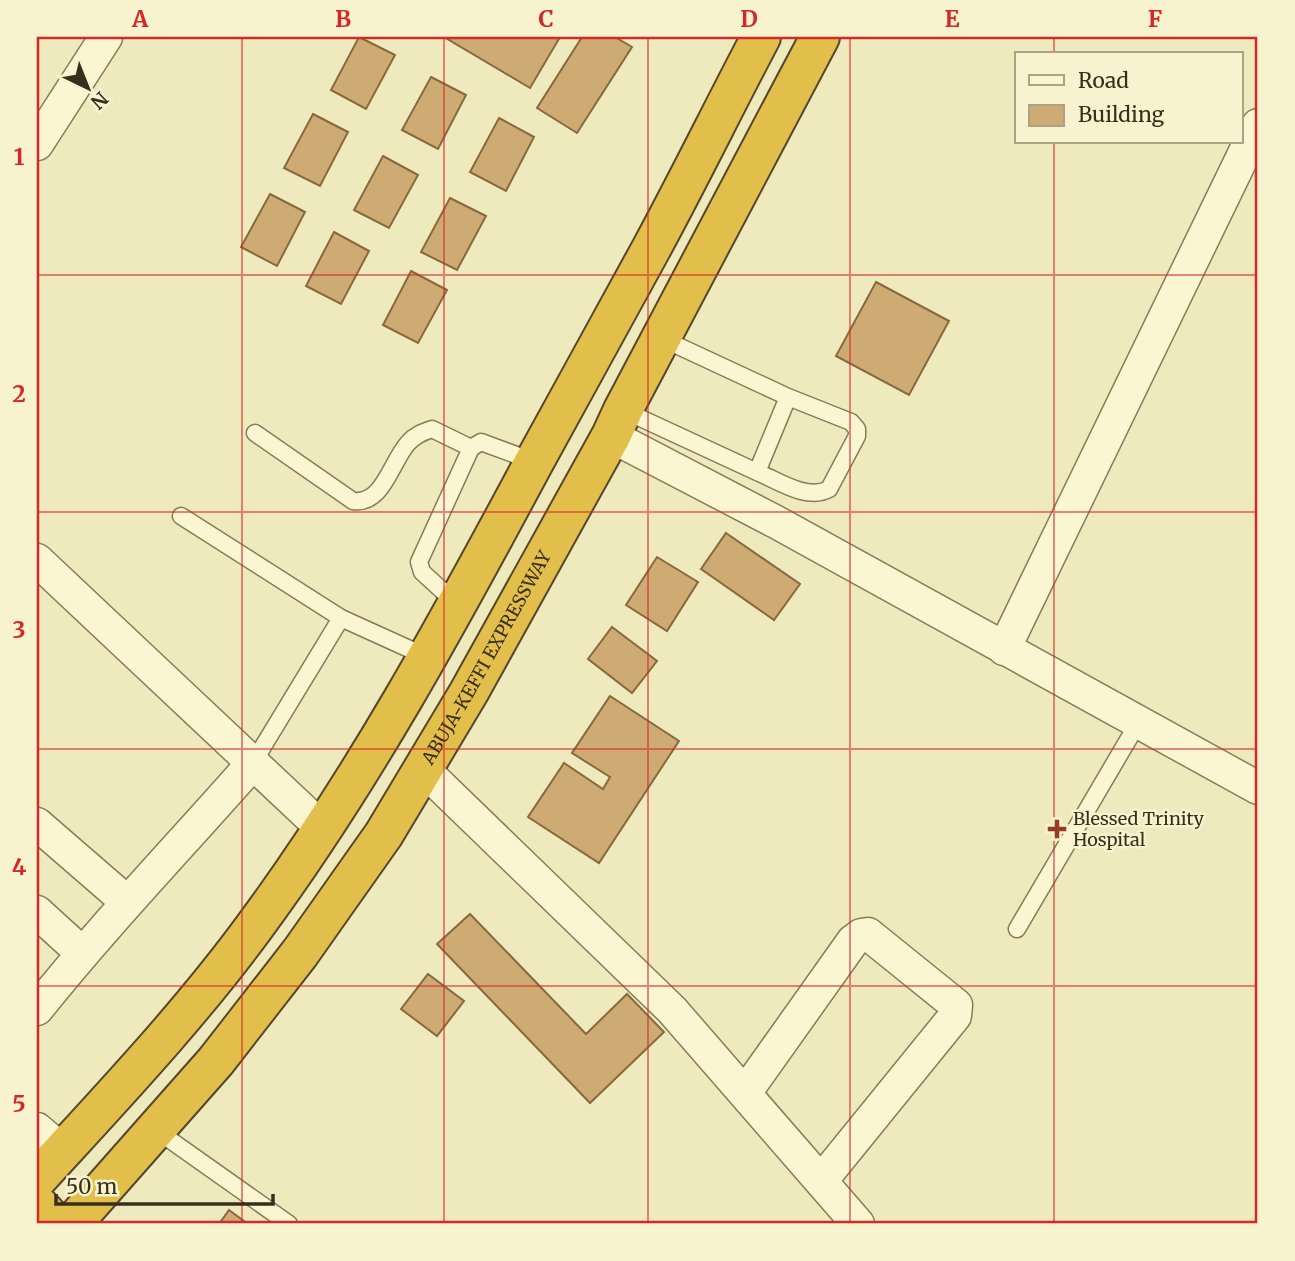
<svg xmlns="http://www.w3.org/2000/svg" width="1295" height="1261" viewBox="0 0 1295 1261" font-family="Merriweather,serif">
<rect width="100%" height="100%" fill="#efeabe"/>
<path fill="#ceab73" stroke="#87693c" stroke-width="2" d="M359 37 395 55 366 109 331 90Z
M444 37H560L530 88Z
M582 37H615L632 47 577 133 537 108Z
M431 77 466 95 438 149 402 130Z
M313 114 348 132 320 186 284 168Z
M499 118 534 137 506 191 470 172Z
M383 156 418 175 389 228 354 210Z
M270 194 305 212 277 266 241 247Z
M450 198 486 216 457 270 421 252Z
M334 232 369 251 341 304 306 286Z
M411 271 447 290 418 343 383 325Z
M876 282 949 321 909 395 836 356Z
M726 533 800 584 774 620 701 569Z
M657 557 698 582 667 631 626 605Z
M612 627 657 661 632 693 588 659Z
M610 696 679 741 599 863 528 817 564 763 603 789 610 777 572 753Z
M470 914 586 1034 627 994 664 1032 590 1103 437 944Z
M428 974 464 1001 437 1036 401 1009Z
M229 1210 248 1224H219Z"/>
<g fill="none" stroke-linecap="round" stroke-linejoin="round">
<defs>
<path id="lane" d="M623 410 757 472 788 397 661 338
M255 433 353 501C383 505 391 462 408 443 415 435 423 432 432 429L471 448
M757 472C779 481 807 501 829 489L857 436V429L851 422 788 397
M181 516 341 618 427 657
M458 605 422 572 419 562 471 448 481 442 535 462
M253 763 341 618
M1017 929 1138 723
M156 1130 289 1224"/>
<path id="street" d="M37 144 106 37
M611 436 776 522 1258 788
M37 560 323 829
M1004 649 1258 125
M423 769 672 1010 858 1224
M37 824 127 902
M37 912 82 953
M37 1009C105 924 181 845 253 763
M745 1093 853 941 861 935 868 934 956 1005 955 1016 821 1181
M37 1129 63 1151"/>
<g id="highway">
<path d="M37 1179C112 1097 189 1016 255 926 362 781 448 623 533 464 572 392 612 321 651 249 689 179 724 107 761 37"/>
<path d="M37 1204 56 1224"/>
<path id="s1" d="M72 1224 216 1061 300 953 384 834 469 692 611 436 623 410 820 37"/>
</g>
</defs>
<use href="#lane" stroke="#887b57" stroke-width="19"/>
<use href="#street" stroke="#887b57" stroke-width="35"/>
<use href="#highway" stroke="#55472b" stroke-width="42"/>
<use href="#lane" stroke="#faf6d2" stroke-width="16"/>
<use href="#street" stroke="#faf6d2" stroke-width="32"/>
<use href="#highway" stroke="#e2be4b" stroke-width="38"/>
</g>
<path fill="none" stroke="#d62828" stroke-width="2" stroke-opacity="0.55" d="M242 37V1224M444 37V1224M648 37V1224M850 37V1224M1054 37V54M1054 142V1224M37 275H1258M37 512H1258M37 749H1258M37 986H1258"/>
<path fill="#983b25" stroke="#f6f3ce" stroke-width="2.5" d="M1053.5 818.5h7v7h7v7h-7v7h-7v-7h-7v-7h7z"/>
<g text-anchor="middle" stroke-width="5" stroke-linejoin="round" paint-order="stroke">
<g font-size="18" fill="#372e1c" stroke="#f6f3ce">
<text dy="6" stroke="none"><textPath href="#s1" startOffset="704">ABUJA-KEFFI EXPRESSWAY</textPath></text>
</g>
<g font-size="18" fill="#372e1c" stroke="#f6f3ce" text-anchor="start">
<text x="1073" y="825">Blessed Trinity<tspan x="1073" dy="21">Hospital</tspan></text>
</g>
</g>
<rect width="1295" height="1261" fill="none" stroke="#f6f3ce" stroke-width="77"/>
<rect x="1015" y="52" width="228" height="91" fill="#f6f3ce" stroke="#aaa487" stroke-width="2"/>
<rect x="1029" y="75" width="35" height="10" fill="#faf6d2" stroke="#aaa487" stroke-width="2"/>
<text x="1078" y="88" font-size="21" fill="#372e1c">Road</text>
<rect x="1029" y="105" width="35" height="21" fill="#ceab73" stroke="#aaa487" stroke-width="2"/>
<text x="1078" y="122" font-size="21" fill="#372e1c">Building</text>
<g transform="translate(88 88) rotate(137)" stroke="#f6f3ce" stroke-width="5" paint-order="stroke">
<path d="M0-5L12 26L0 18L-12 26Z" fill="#372e1c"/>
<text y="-10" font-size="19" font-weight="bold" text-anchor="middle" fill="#372e1c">N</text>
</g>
<path d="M56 1194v10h217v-10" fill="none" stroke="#372e1c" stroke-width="3.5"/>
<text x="66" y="1194" font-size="21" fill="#372e1c" stroke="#f6f3ce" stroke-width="5" paint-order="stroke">50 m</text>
<rect x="38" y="38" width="1218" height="1184" fill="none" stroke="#d62828" stroke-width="2.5"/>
<g font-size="23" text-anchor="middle" font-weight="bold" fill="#d62828">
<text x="140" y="27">A</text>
<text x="343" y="27">B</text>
<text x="546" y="27">C</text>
<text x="749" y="27">D</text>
<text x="952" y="27">E</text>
<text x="1155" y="27">F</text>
<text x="19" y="165">1</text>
<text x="19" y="402">2</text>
<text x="19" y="638">3</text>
<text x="19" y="875">4</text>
<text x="19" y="1112">5</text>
</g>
</svg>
